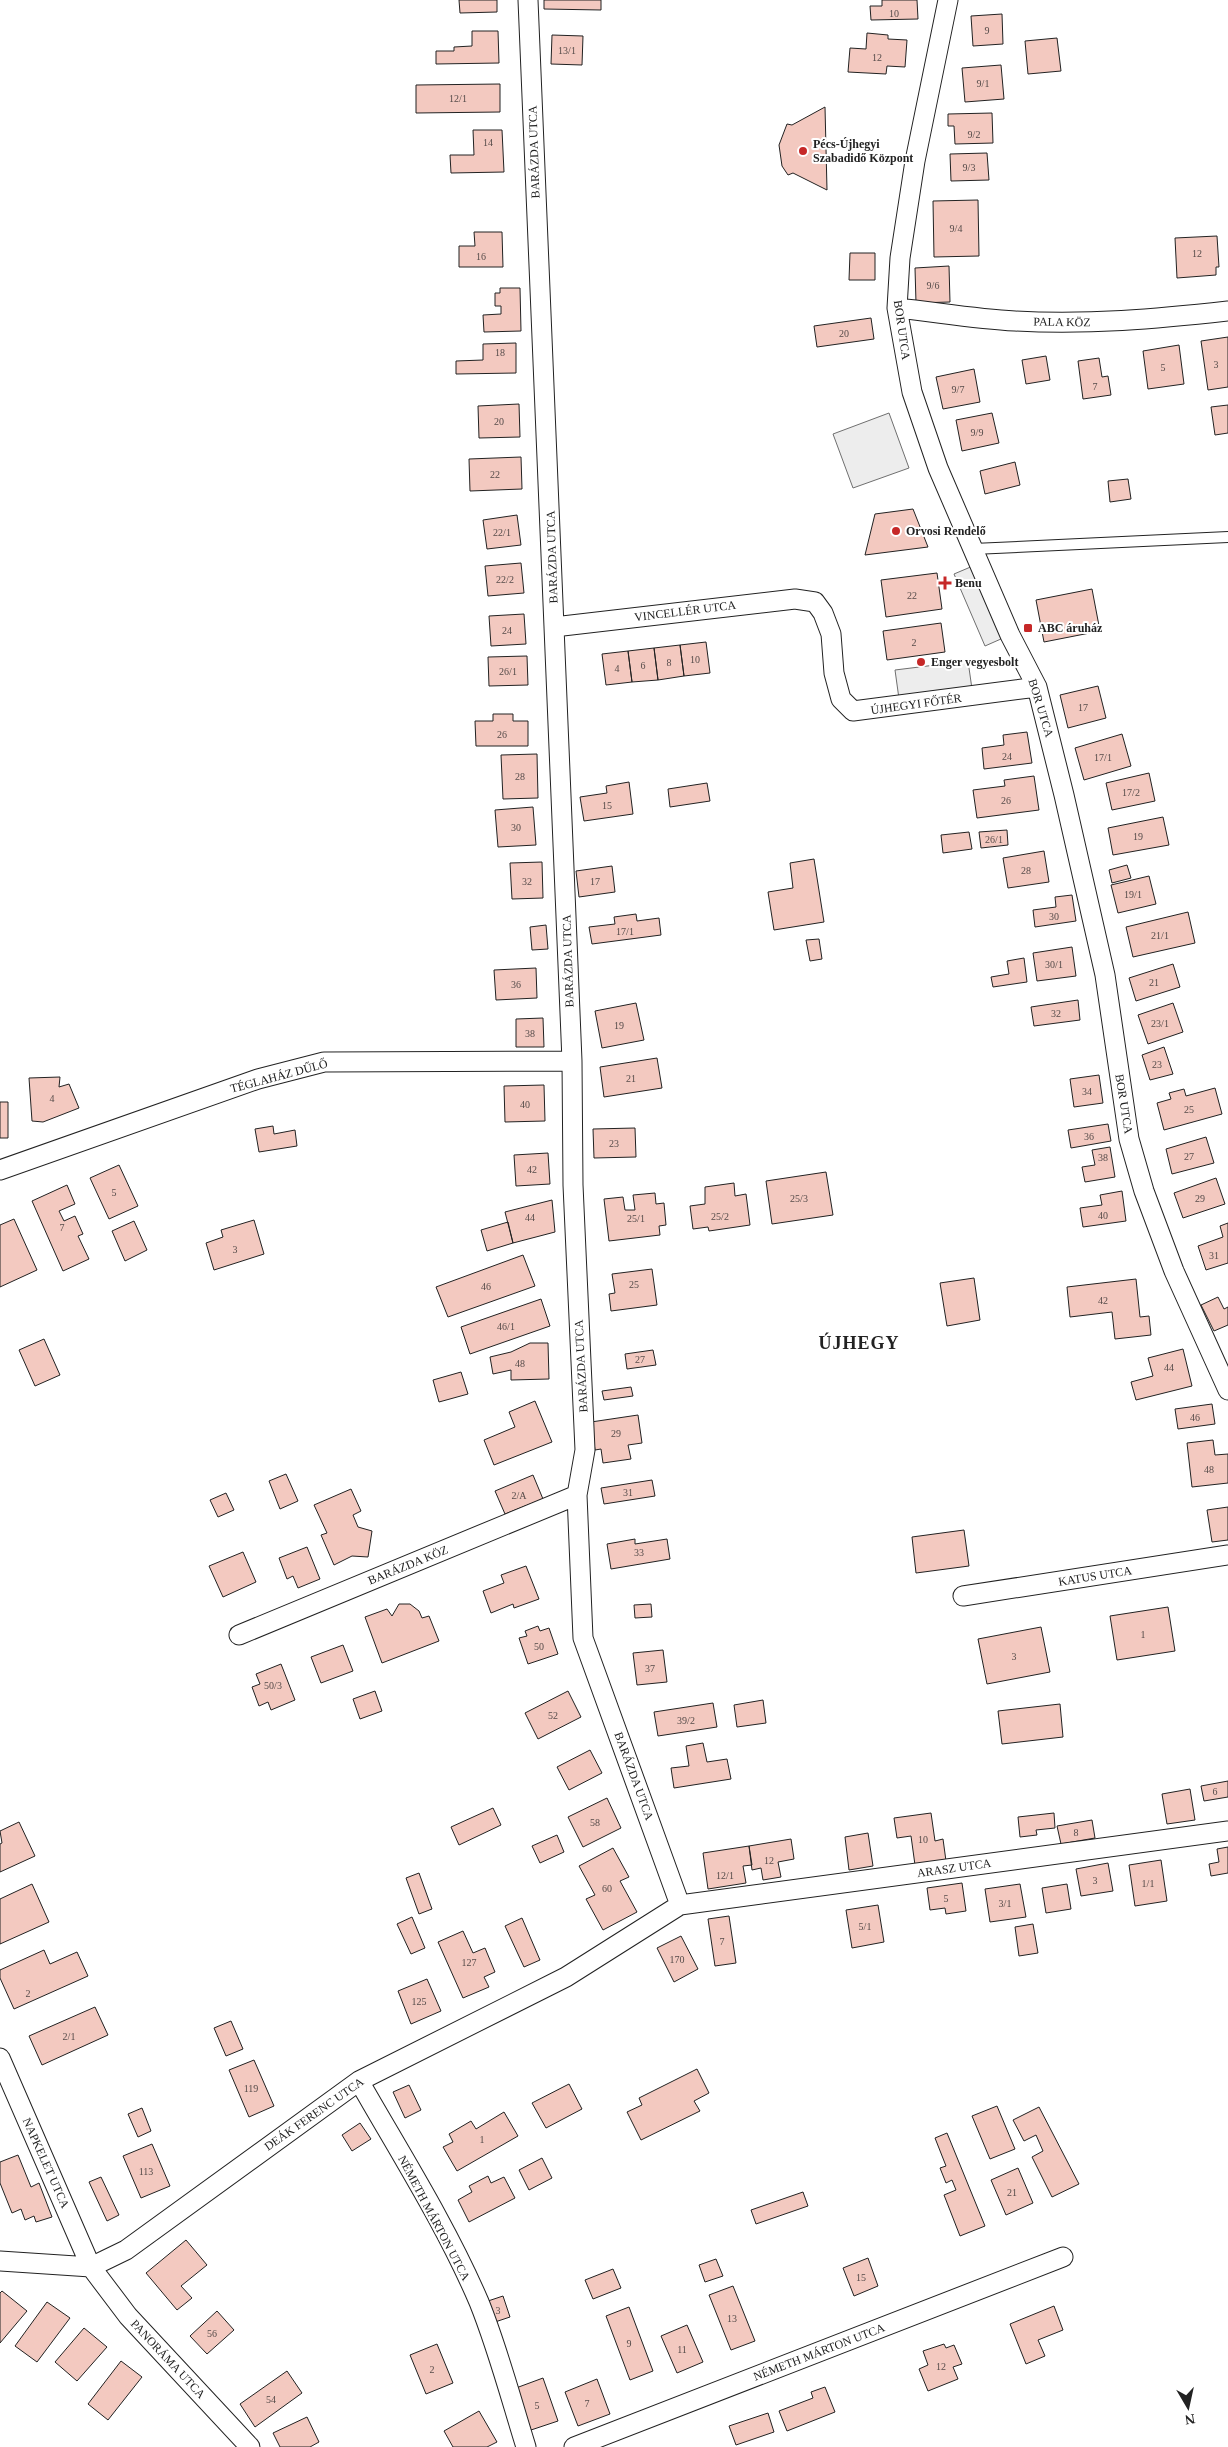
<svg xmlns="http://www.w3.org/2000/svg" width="1228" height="2447" viewBox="0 0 1228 2447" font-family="'Times New Roman',serif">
<rect width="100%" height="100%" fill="#fff"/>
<path fill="#ededed" stroke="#6f6f6f" d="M889 413 909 468 853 488 833 434Z
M980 563 1010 635 985 646 954 574Z
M968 661 973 696 900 706 895 670Z"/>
<path fill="#f3c9c0" stroke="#222" d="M459 0H497V12L460 13Z
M544 0H601V10L544 9Z
M882 0H917L918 19 871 20 870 6H882Z
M1002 14 1003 44 973 46 971 16Z
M472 31H498L499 63 436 64V51H454V47L472 46Z
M867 33 888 35V39L907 40 905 67 887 66 886 74 848 72 850 48 866 49Z
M552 35 583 36 582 65 551 64Z
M1057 38 1061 71 1028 74 1025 41Z
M1001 65 1004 99 965 102 962 68Z
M500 84V112L416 113V85Z
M825 107 827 190 793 173 788 175 782 166 779 145 787 124 792 125Z
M992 113 993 143 955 144 954 126H948V114Z
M473 130H502L504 172 451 173 450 155H474Z
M987 153 989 180 951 181 950 154Z
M978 200 979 256 934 257 933 201Z
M474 232H502L503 267H459V246H475Z
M1217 236 1219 267H1216V275L1177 278 1175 238Z
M850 253H875V280H849Z
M949 266 950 302 916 303 915 268Z
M500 288H520L521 331 484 332 483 315 501 314V306H495V293H500Z
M871 318 874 339 817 347 814 326Z
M1228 337V387L1208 390 1201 341Z
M516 343V373L456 374V361L483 360V344Z
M1179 345 1184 384 1148 389 1143 351Z
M1046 356 1050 380 1026 384 1022 360Z
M1099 358 1102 377 1108 376 1111 395 1083 399 1078 361Z
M974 369 980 402 943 409 936 377Z
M519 404 520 437 479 438 478 406Z
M1228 405V433L1215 435 1211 407Z
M992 413 999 443 962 451 956 420Z
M521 457 522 489 470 491 469 459Z
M1015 462 1020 485 985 494 980 471Z
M1128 479 1131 499 1110 502 1108 481Z
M913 509 928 547 865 555 875 514Z
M517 515 521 545 487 549 483 520Z
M521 563 524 593 488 596 485 566Z
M937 573 942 609 886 617 881 580Z
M1092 589 1100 631 1044 642 1036 600Z
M524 614 526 644 491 646 489 616Z
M941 623 945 652 887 660 883 631Z
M706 642 710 673 684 676 680 645Z
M680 645 684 676 658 680 654 648Z
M654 648 658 680 632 682 628 651Z
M628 651 632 682 606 685 602 654Z
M527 656 528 685 489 686 488 657Z
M1098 686 1106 718 1068 728 1060 695Z
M493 714H513V721H528V746H476L475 721H493Z
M1027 732 1032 763 984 769 982 748 1004 745 1003 735Z
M1122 734 1131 766 1084 780 1075 748Z
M537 754 538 798 503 799 501 755Z
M1149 773 1155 801 1112 810 1106 783Z
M1034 776 1039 810 977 818 973 790 1005 786 1004 780Z
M629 782 633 814 584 821 580 797 607 793 606 786Z
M707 783 710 801 670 807 668 789Z
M533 807 536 845 498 847 495 810Z
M1163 817 1169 845 1113 855 1108 828Z
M1007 830 1008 845 981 848 979 832Z
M969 832 972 849 943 853 941 835Z
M1044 851 1049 882 1008 888 1003 858Z
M814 859 824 922 774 930 768 892 793 888 790 863Z
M542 862 543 898 512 899 510 863Z
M1127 865 1131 878 1112 883 1109 870Z
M612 866 615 892 579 897 576 871Z
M1149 876 1156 904 1118 913 1111 885Z
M1072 895 1076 921 1035 927 1033 910 1056 907 1055 897Z
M1188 912 1195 943 1133 957 1126 927Z
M636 914 637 921 659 918 661 935 592 944 589 927 615 924 614 917Z
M546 925 548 949 532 950 530 927Z
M819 939 822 959 810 961 806 940Z
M1072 947 1076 976 1037 981 1033 953Z
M1024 958 1027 982 993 987 991 977 1009 974 1007 961Z
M1173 964 1180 987 1136 1001 1129 978Z
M536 968 537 998 496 1000 494 970Z
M1078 1000 1080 1020 1034 1026 1031 1007Z
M636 1003 644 1040 602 1048 595 1011Z
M1173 1003 1183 1032 1148 1044 1138 1015Z
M543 1018 544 1047H516V1019Z
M1164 1047 1173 1074 1150 1080 1142 1055Z
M657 1058 662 1088 604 1097 600 1067Z
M1099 1075 1103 1103 1074 1107 1070 1079Z
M60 1077 59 1087 69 1084 79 1108 43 1122 32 1121 29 1078Z
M544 1085 545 1121 505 1122 504 1086Z
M1215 1088 1222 1114 1164 1130 1157 1103 1171 1099 1169 1093 1184 1089 1186 1096Z
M0 1102H8V1138H0Z
M1108 1124 1111 1141 1071 1148 1068 1130Z
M273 1126 274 1134 295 1130 297 1146 259 1152 255 1129Z
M635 1128 636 1157 594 1158 593 1129Z
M1206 1137 1214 1163 1172 1174 1166 1149Z
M1110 1147 1115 1177 1085 1182 1082 1167 1095 1165 1092 1150Z
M548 1153 550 1184 516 1186 514 1155Z
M119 1165 138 1206 109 1219 90 1178Z
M826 1172 833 1215 772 1224 766 1181Z
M1216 1178 1225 1204 1183 1218 1174 1193Z
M734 1183 735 1196 746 1194 750 1225 709 1231 708 1227 693 1229 690 1206 705 1204V1187Z
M67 1185 75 1204 59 1211 64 1221 75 1216 83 1234 78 1236 89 1259 63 1271 32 1201Z
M1122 1191 1126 1221 1083 1227 1080 1208 1102 1205 1100 1195Z
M655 1193 656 1204 664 1203 666 1225 659 1226 660 1235 609 1241 604 1199 623 1197 625 1210H635L633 1195Z
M552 1200 555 1232 513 1243 505 1212Z
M14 1219 37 1270 0 1287V1225Z
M254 1220 264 1254 214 1270 206 1243 223 1237 221 1230Z
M134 1221 147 1250 125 1261 112 1231Z
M508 1222 513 1243 487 1251 481 1230Z
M1228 1223V1263L1206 1270 1198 1246 1223 1237 1220 1226Z
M523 1255 535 1286 448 1317 436 1287Z
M652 1269 657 1305 611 1311 609 1294 615 1293 612 1274Z
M974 1278 980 1320 947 1326 940 1283Z
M1136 1279 1140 1317 1149 1316 1151 1335 1115 1339 1112 1312 1070 1317 1067 1287Z
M1218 1297 1224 1309 1228 1307V1325L1214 1331 1201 1305Z
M541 1299 550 1326 470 1354 461 1327Z
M44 1339 60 1375 35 1386 19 1350Z
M530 1343H548L549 1379 511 1380V1370L493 1374 490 1357 511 1352Z
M1183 1349 1192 1386 1136 1400 1131 1382 1153 1376 1148 1358Z
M653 1350 656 1365 627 1369 625 1354Z
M461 1372 468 1394 439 1402 433 1380Z
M631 1387 633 1396 604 1400 602 1391Z
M535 1401 552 1442 494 1465 484 1440 515 1427 509 1412Z
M1212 1404 1215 1424 1178 1429 1175 1409Z
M638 1415 642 1443 628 1445 631 1459 603 1463 601 1449 595 1450 591 1422Z
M1213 1440 1215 1455 1228 1454V1483L1192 1487 1187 1443Z
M286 1474 298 1501 280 1509 269 1481Z
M533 1475 543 1499 505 1514 495 1491Z
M652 1480 655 1496 604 1504 601 1488Z
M351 1489 361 1511 353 1515 358 1527 372 1531 368 1557 352 1556 334 1565 321 1535 327 1533 314 1505Z
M226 1493 234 1510 218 1517 210 1500Z
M1228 1507V1540L1212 1542 1207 1510Z
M964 1530 969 1566 916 1573 912 1537Z
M635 1539V1544L667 1539 670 1559 611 1569 607 1544Z
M307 1547 320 1579 298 1588 293 1576 287 1579 279 1558Z
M243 1552 256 1582 223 1597 209 1566Z
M526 1566 539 1599 514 1608 513 1604 491 1613 483 1591 504 1583 501 1575Z
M399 1604H410L419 1611 422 1618 429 1616 439 1641 382 1663 365 1617 387 1609 392 1616Z
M651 1604 652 1617 635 1618 634 1605Z
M1168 1607 1175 1651 1117 1660 1110 1616Z
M538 1626 540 1631 549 1628 558 1654 528 1664 519 1638 527 1636 525 1631Z
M1041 1627 1050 1672 987 1684 978 1639Z
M343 1645 353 1671 321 1683 311 1657Z
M663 1650 667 1682 637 1685 633 1653Z
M281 1664 295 1700 271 1710 268 1702 259 1706 252 1687 260 1684 256 1674Z
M375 1691 382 1711 360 1719 353 1699Z
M568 1691 581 1717 538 1739 525 1713Z
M763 1700 766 1723 737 1727 734 1705Z
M713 1703 717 1727 658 1736 654 1712Z
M1060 1704 1063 1737 1002 1744 998 1711Z
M703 1743 707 1762 727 1759 731 1779 674 1788 671 1768 689 1766 686 1746Z
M590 1750 602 1773 569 1790 557 1767Z
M1228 1781V1797L1204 1801 1201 1786Z
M1190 1789 1195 1820 1167 1824 1162 1794Z
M607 1798 621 1828 583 1847 568 1817Z
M493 1808 501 1825 459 1845 451 1827Z
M931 1813 935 1841 943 1839 946 1861 915 1865 911 1836 897 1838 894 1818Z
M1054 1813 1055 1828 1036 1830 1037 1835 1020 1837 1018 1817Z
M1092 1820 1095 1838 1061 1844 1057 1826Z
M19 1822 35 1856 0 1872V1844L2 1843 0 1831Z
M868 1833 873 1866 849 1870 845 1837Z
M557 1835 564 1852 540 1863 532 1846Z
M791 1839 794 1859 778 1862 781 1877 763 1880 761 1868 752 1870 749 1846Z
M749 1846 752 1865 743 1866 746 1883 708 1889 703 1853Z
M1228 1847V1873L1211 1876 1209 1864 1219 1862 1217 1849Z
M613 1848 629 1877 620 1881 637 1912 603 1930 586 1899 595 1895 579 1866Z
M1161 1860 1167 1901 1135 1906 1129 1865Z
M1108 1863 1113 1891 1081 1896 1076 1869Z
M419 1873 432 1909 419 1914 406 1878Z
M962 1883 966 1911 946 1914 945 1908 930 1910 927 1888Z
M32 1884 49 1922 0 1944V1899Z
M1020 1884 1026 1917 990 1922 985 1889Z
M1067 1884 1071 1909 1046 1913 1042 1888Z
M878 1905 884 1942 852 1948 846 1910Z
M729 1916 736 1963 715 1966 708 1919Z
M412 1917 425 1948 411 1954 397 1924Z
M522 1918 540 1960 524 1967 505 1926Z
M1033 1924 1038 1953 1019 1956 1015 1927Z
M463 1931 473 1953 485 1948 495 1972 484 1977 489 1987 463 1998 438 1942Z
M681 1936 698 1969 674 1982 657 1948Z
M44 1950 50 1964 77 1952 88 1976 14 2009 0 1978V1970Z
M427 1979 441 2011 411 2024 398 1991Z
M95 2007 108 2035 42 2065 29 2036Z
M231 2021 243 2049 226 2056 214 2028Z
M254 2060 274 2106 249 2117 229 2070Z
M697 2069 709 2093 694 2101 700 2111 641 2140 627 2112 642 2105 639 2098Z
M569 2084 582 2109 546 2128 532 2103Z
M409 2085 421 2110 405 2118 393 2092Z
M997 2106 1015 2149 990 2159 972 2116Z
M1039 2107 1079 2184 1052 2197 1032 2157 1043 2151 1036 2135 1024 2141 1013 2120Z
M142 2108 151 2131 138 2137 128 2114Z
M504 2112 518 2136 457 2171 443 2147 453 2142 449 2134 471 2121 476 2129Z
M360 2123 371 2139 352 2151 342 2135Z
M947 2133 985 2226 960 2236 944 2195 956 2190 952 2180 946 2183 940 2168 946 2166 935 2138Z
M152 2144 170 2186 141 2198 123 2156Z
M18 2155 31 2187 39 2183 52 2217 36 2222 34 2216 25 2220 21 2209 12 2213 0 2183V2162Z
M542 2158 552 2178 529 2190 519 2170Z
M1018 2168 1033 2203 1006 2215 991 2180Z
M488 2176 491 2183 504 2177 515 2198 469 2222 458 2200 472 2192 469 2186Z
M101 2177 119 2215 107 2221 89 2182Z
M803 2192 808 2206 756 2224 751 2210Z
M186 2240 207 2265 181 2286 192 2298 177 2310 146 2273Z
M868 2258 878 2286 854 2296 843 2268Z
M716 2259 723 2276 705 2282 699 2265Z
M613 2269 621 2288 593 2299 585 2280Z
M733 2286 755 2341 731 2350 709 2295Z
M2 2291 27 2311 0 2343V2293Z
M503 2296 510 2317 492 2323 485 2302Z
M47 2302 70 2318 37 2362 15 2346Z
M1054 2306 1063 2330 1038 2340 1045 2356 1026 2364 1010 2324Z
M629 2307 653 2371 630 2380 606 2316Z
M217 2311 234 2330 207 2354 190 2336Z
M687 2325 703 2362 677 2373 661 2336Z
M84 2328 107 2347 77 2381 55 2362Z
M437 2344 453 2383 426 2394 410 2355Z
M944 2344 946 2348 954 2345 962 2364 953 2367 958 2379 928 2391 919 2369 928 2365 923 2351Z
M121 2361 142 2377 108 2420 88 2404Z
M287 2371 302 2393 255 2427 240 2404Z
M543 2378 558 2421 531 2430 516 2388Z
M597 2379 610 2414 578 2426 565 2392Z
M825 2387 835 2412 787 2431 779 2411 813 2398 811 2392Z
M479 2411 497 2442 487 2447H453L444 2431Z
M768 2413 774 2432 736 2445 729 2426Z
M307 2417 319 2442 310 2447H280L273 2433Z"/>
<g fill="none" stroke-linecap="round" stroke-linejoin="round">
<defs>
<path id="service" d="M973 549 1228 537"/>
<path id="minor" d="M528 0 572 1061 573 1185 585 1450 577 1495 583 1638 680 1905
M948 0 915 161 900 258 897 308 912 392 938 468 1010 635 1037 687 1064 795 1105 975 1129 1139 1144 1191 1174 1271 1228 1390
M897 308C936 312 975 319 1015 321 1087 325 1157 319 1228 311
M554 627 795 599 815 602 823 613 831 634 834 673 841 699 853 711 1037 687
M0 1170 258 1079 324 1062 572 1061
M963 1596 1228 1555
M239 1635 577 1495
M0 2058 91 2267 128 2316 250 2447
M359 2081C400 2153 446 2225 479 2302 498 2349 511 2399 526 2447
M0 2261 91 2267 126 2250 359 2081 566 1977 680 1905 1228 1831
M574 2447 1063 2257"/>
</defs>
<use href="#service" stroke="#222" stroke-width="12"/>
<use href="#minor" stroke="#222" stroke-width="21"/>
<use href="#service" stroke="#fff" stroke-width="10"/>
<use href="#minor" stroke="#fff" stroke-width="19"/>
</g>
<g fill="#c62828" stroke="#fff" stroke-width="2">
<circle cx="803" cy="151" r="5"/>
<circle cx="896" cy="531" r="5"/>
<path d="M942.5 575.5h5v5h5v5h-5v5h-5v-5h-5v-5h5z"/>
<rect x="1023" y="623" width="10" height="10" rx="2.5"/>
<circle cx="921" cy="662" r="5"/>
</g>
<g text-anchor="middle" stroke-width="4" stroke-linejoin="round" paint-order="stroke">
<g font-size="10" fill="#564c4a">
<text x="894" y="17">10</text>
<text x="987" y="34">9</text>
<text x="567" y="54">13/1</text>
<text x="877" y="61">12</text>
<text x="983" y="87">9/1</text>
<text x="458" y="102">12/1</text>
<text x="974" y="138">9/2</text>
<text x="488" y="146">14</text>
<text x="969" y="171">9/3</text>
<text x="956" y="232">9/4</text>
<text x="1197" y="257">12</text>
<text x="481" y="260">16</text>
<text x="933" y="289">9/6</text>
<text x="844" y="337">20</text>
<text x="500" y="356">18</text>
<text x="1216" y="368">3</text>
<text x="1163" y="371">5</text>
<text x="1095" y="390">7</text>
<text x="958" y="393">9/7</text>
<text x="499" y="425">20</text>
<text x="977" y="436">9/9</text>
<text x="495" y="478">22</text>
<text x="502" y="536">22/1</text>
<text x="505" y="583">22/2</text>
<text x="912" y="599">22</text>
<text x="507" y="634">24</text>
<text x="914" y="646">2</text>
<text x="695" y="663">10</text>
<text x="669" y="666">8</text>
<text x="643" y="669">6</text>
<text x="617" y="672">4</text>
<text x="508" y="675">26/1</text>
<text x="1083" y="711">17</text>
<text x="502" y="738">26</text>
<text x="1007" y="760">24</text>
<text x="1103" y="761">17/1</text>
<text x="520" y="780">28</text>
<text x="1131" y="796">17/2</text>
<text x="1006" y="804">26</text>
<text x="607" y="809">15</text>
<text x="516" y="831">30</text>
<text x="1138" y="840">19</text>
<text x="994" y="843">26/1</text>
<text x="1026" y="874">28</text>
<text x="527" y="885">32</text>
<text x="595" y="885">17</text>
<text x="1133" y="898">19/1</text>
<text x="1054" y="920">30</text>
<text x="625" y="935">17/1</text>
<text x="1160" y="939">21/1</text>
<text x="1054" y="968">30/1</text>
<text x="1154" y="986">21</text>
<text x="516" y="988">36</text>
<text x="1056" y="1017">32</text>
<text x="1160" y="1027">23/1</text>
<text x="619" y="1029">19</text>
<text x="530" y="1037">38</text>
<text x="1157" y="1068">23</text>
<text x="631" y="1082">21</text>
<text x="1087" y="1095">34</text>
<text x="52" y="1102">4</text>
<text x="525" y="1108">40</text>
<text x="1189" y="1113">25</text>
<text x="1089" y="1140">36</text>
<text x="614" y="1147">23</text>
<text x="1189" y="1160">27</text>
<text x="1103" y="1161">38</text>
<text x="532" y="1173">42</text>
<text x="114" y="1196">5</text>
<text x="799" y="1202">25/3</text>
<text x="1200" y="1202">29</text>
<text x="1103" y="1219">40</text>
<text x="720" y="1220">25/2</text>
<text x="530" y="1221">44</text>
<text x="636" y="1222">25/1</text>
<text x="62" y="1231">7</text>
<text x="235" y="1253">3</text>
<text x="1214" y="1259">31</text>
<text x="634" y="1288">25</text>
<text x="486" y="1290">46</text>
<text x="1103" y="1304">42</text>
<text x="506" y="1330">46/1</text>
<text x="640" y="1363">27</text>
<text x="520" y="1367">48</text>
<text x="1169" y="1371">44</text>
<text x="1195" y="1421">46</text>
<text x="616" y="1437">29</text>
<text x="1209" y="1473">48</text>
<text x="628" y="1496">31</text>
<text x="519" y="1499">2/A</text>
<text x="639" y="1556">33</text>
<text x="1143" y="1638">1</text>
<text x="539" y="1650">50</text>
<text x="1014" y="1660">3</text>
<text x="650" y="1672">37</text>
<text x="273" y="1689">50/3</text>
<text x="553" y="1719">52</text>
<text x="686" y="1724">39/2</text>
<text x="1215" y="1795">6</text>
<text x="595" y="1826">58</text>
<text x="1076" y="1836">8</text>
<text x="923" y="1843">10</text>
<text x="769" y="1864">12</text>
<text x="725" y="1879">12/1</text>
<text x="1095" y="1884">3</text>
<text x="1148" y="1887">1/1</text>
<text x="607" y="1892">60</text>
<text x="946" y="1902">5</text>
<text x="1005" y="1907">3/1</text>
<text x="865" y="1930">5/1</text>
<text x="722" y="1945">7</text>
<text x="677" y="1963">170</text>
<text x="469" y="1966">127</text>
<text x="28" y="1997">2</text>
<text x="419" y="2005">125</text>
<text x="69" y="2040">2/1</text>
<text x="251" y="2092">119</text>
<text x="482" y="2143">1</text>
<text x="146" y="2175">113</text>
<text x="1012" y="2196">21</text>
<text x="861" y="2281">15</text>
<text x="498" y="2314">3</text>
<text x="732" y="2322">13</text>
<text x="212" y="2337">56</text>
<text x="629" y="2347">9</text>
<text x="682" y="2353">11</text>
<text x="941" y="2370">12</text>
<text x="432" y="2373">2</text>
<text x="271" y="2403">54</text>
<text x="587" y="2407">7</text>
<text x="537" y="2409">5</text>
</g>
<g font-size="12" font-weight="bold" fill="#222" stroke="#fff" text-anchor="start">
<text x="813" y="148">Pécs-Újhegyi<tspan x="813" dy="14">Szabadidő Központ</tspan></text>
<text x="906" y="535">Orvosi Rendelő</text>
<text x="955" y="587">Benu</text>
<text x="1038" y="632">ABC áruház</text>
<text x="931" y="666">Enger vegyesbolt</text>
</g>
<g font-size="12" fill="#222" stroke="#fff">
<text transform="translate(534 152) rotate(-92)" y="4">BARÁZDA UTCA</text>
<text transform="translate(1062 322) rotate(1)" y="4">PALA KÖZ</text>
<text transform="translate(902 330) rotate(82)" y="4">BOR UTCA</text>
<text transform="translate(552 557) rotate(-92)" y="4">BARÁZDA UTCA</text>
<text transform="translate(685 611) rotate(-7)" y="4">VINCELLÉR UTCA</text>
<text transform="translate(916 704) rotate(-8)" y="4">ÚJHEGYI FŐTÉR</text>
<text transform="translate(1041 708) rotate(73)" y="4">BOR UTCA</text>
<text transform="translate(568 961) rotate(-92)" y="4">BARÁZDA UTCA</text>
<text transform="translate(279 1076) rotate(-15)" y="4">TÉGLAHÁZ DŰLŐ</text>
<text transform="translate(1124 1104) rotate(81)" y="4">BOR UTCA</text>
<text transform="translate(581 1366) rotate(-93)" y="4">BARÁZDA UTCA</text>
<text transform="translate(408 1565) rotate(-22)" y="4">BARÁZDA KÖZ</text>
<text transform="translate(1095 1576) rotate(-9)" y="4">KATUS UTCA</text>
<text transform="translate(634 1776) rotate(70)" y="4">BARÁZDA UTCA</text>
<text transform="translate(954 1868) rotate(-8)" y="4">ARASZ UTCA</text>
<text transform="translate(314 2114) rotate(-35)" y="4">DEÁK FERENC UTCA</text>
<text transform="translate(46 2163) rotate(66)" y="4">NAPKELET UTCA</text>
<text transform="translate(434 2218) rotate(62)" y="4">NÉMETH MÁRTON UTCA</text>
<text transform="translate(819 2352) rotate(-21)" y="4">NÉMETH MÁRTON UTCA</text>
<text transform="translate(168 2359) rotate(47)" y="4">PANORÁMA UTCA</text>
</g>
<g font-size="18" font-weight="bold" letter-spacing="1" fill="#222" stroke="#fff">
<text x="859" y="1349">ÚJHEGY</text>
</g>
</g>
<g transform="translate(1188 2407) rotate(171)" stroke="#ffffff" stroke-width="4" paint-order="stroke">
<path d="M0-4L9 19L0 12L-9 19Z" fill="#222222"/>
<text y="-8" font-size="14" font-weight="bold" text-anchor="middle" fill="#222222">N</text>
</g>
</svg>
